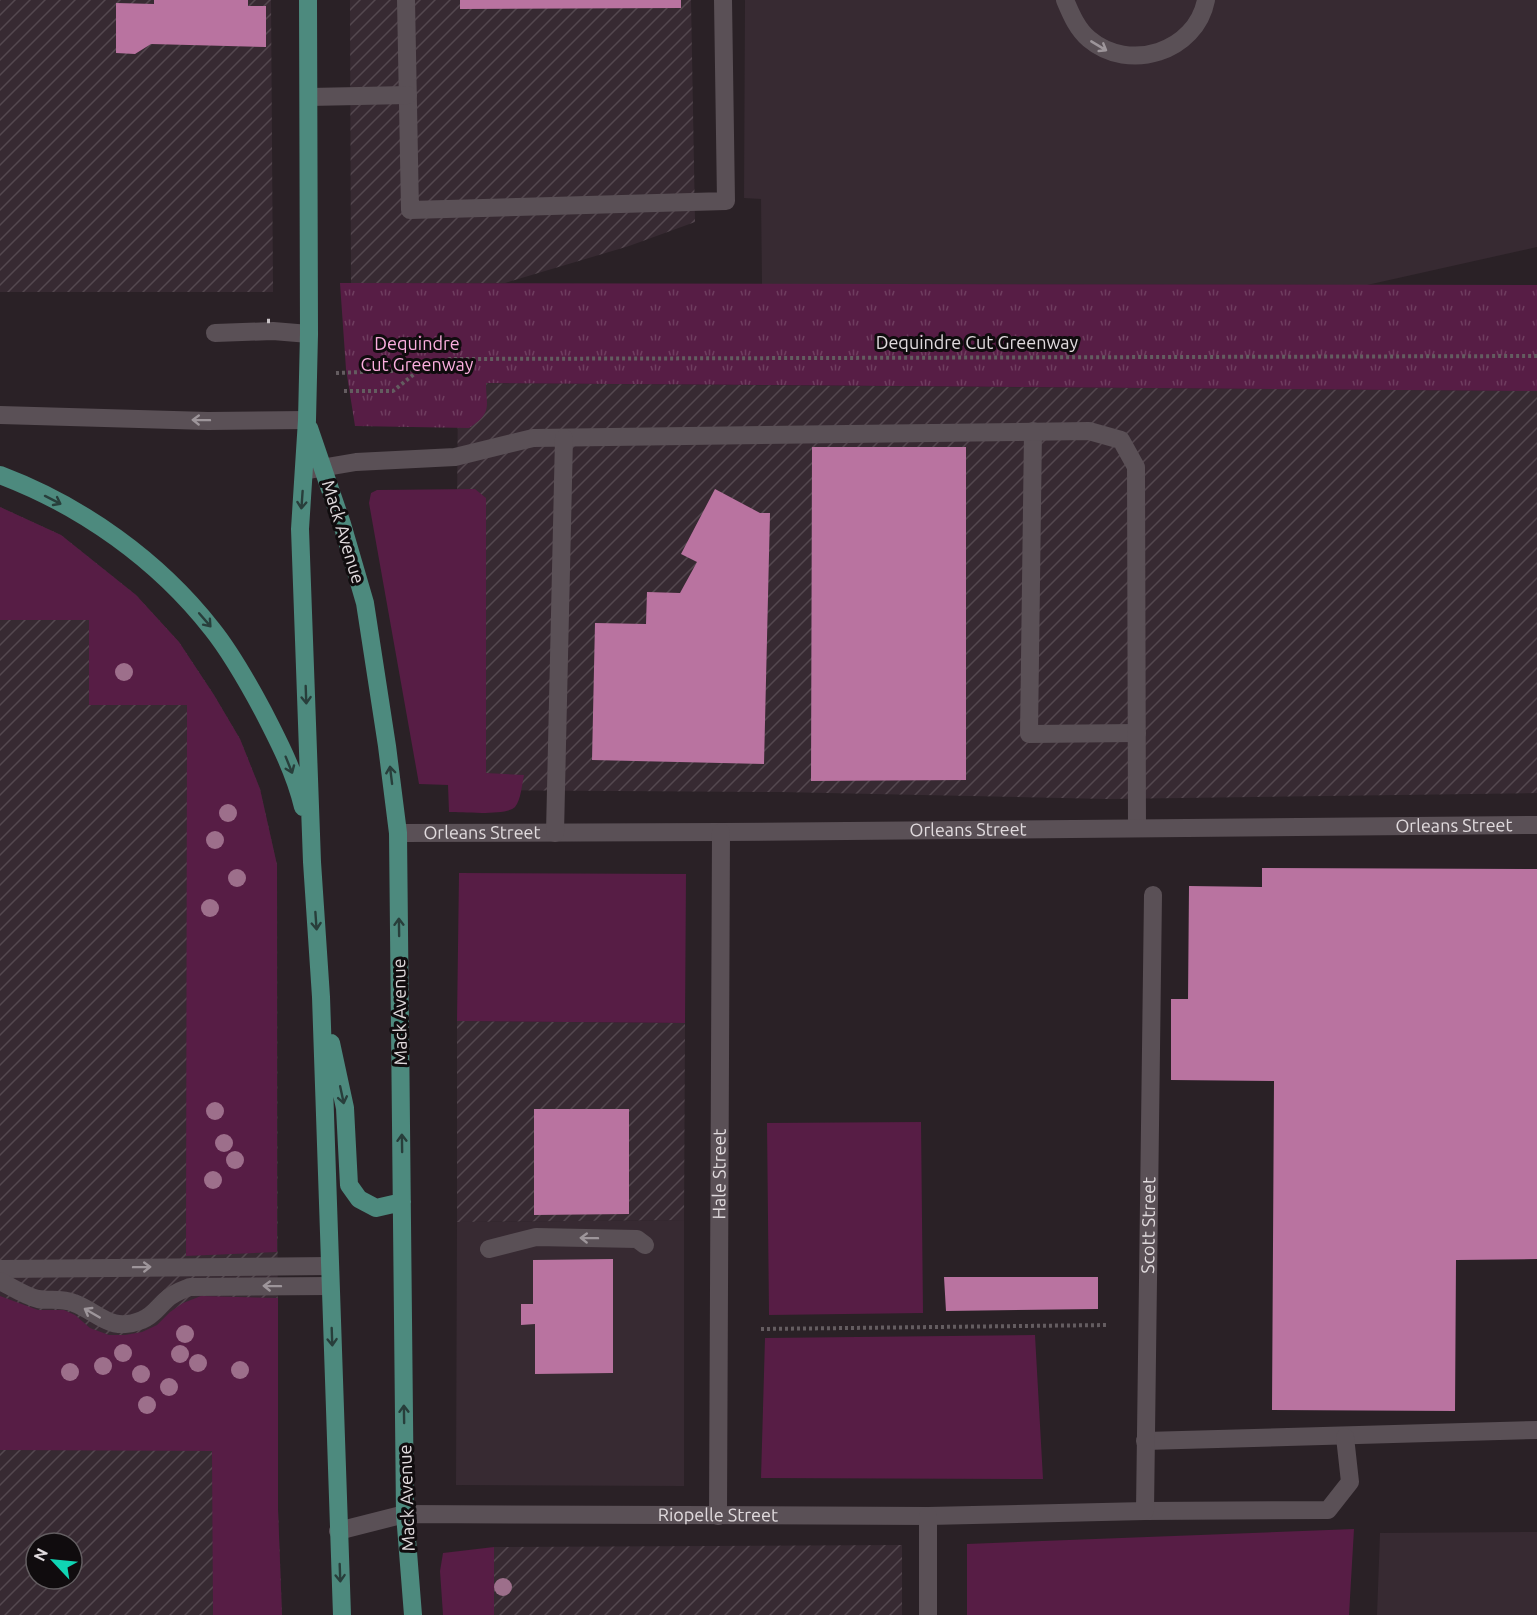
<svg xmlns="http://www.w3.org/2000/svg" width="1537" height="1615" viewBox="0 0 1537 1615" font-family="Ubuntu,sans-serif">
<defs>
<pattern id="industrial-furrows" width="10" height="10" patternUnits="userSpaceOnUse" patternTransform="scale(1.5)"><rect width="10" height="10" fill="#372a32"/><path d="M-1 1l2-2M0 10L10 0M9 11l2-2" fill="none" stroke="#54484f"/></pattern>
<pattern id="park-tufts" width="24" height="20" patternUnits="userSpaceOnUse" patternTransform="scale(1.5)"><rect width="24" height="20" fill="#571d45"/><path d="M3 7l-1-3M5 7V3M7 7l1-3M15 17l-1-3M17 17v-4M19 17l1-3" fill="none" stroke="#6f3d5f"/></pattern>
</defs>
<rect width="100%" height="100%" fill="#2a2126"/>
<path fill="#372a32" d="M745 0H1537V247L1367 285 762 284 761 199 744 198Z
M684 1220V1486L456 1485 457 1222Z
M1537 1532V1615H1377L1380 1533Z"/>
<path fill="url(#industrial-furrows)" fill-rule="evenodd" d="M0 0H271L273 292H0Z
M350 0H691L695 222 629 246 505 283H351Z
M458 383 1537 391V793L1108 799 780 792 455 790Z
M0 507 61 535 136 595 179 642 214 695 240 739 260 789 277 865 278 1509 282 1615H0ZM36 1543H72V1579H36Z
M457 1021 685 1023 684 1220 457 1222Z
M902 1545V1615H494V1547Z"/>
<path fill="#571d45" d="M475 489 486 498V773L524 775C522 784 521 800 515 807 507 816 462 812 449 812L448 785 419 784 369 503 371 493 377 490Z
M0 507 61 535 136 595 179 642 214 695 240 739 260 789 277 865V1252L186 1256 187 705H89V620H0Z
M459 873 686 874 685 1023 457 1021Z
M921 1122 923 1313 769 1315 767 1123Z
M0 1296 38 1310H64L75 1315 90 1328 109 1335H125L142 1332 157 1325 170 1312 183 1303 201 1296 278 1298V1509L282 1615H213L212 1451 0 1450Z
M1035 1335 1043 1479 761 1478 765 1338Z
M1354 1529 1349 1615H967V1544Z
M494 1547V1615H443L440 1571 443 1553Z"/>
<path fill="url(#park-tufts)" d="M340 283 1537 285V391L486 383C486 406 493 413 469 428L355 426 346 369Z"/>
<path fill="#b973a0" d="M154 0H248V6H266V47L151 44 135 54 116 53V3L154 4Z
M460 0H681V8L460 9Z
M812 447H966V780L811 781Z
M715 489 760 513H770L764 764 592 760 595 623 646 624 647 592 680 593 697 562 681 554Z
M1262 868 1537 869V1259L1456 1260 1455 1411 1272 1410 1274 1081 1171 1080V999H1188L1189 886 1262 887Z
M534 1109H629V1214L534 1215Z
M613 1259V1373L535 1374V1324L521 1325V1304H533V1260Z
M944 1277H1098V1309L946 1311Z"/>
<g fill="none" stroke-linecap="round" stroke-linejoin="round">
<path stroke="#645c60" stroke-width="4" stroke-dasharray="3 3" stroke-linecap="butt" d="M336 373 418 370 450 359 1537 356
M344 391H393L418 371
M761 1329 1109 1325"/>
<g stroke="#5a5056" stroke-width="18">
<path d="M406 0 410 210 726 201 723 0"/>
<path d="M1065 0C1071 14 1077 29 1089 39 1129 73 1196 52 1206 0"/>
<path d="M309 97 408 95"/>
<path d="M215 333 273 331 309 334"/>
<path d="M0 415 208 421 307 420"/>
<path d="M1033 431 1029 734 1137 733"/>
<path d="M309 470 356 462 455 457 533 438 1089 431 1121 440 1136 467 1137 828"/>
<path id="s1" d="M398 833 721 832 1537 825"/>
<path d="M555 833 564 438"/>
<path d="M489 1249 536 1237 637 1239 645 1245"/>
<path d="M0 1269 330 1266"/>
<path d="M0 1281C12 1287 25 1296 38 1299 50 1301 62 1298 74 1303 100 1313 110 1333 142 1320 153 1316 158 1307 166 1300 173 1293 182 1290 190 1287L330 1286"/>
<path d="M1145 1441 1537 1430"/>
<path d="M1145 1511 1328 1510 1350 1482 1345 1437"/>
<path id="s2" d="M718 1516 721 832"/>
<path id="s3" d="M338 1531 405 1514 928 1516 1145 1511 1153 895"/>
<path d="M928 1615V1516"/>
</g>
<path stroke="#4d8a7e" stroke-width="18" d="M308 0 309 334 307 420 300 529 312 862 321 997 342 1615
M309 428 342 524 365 603 387 746 398 833 405 1514 413 1615
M0 475C82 506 158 560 212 629 232 654 248 683 263 711 279 742 295 773 303 807
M331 1043 345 1108 349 1185 359 1199 376 1208 402 1202"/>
<path stroke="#c8c2c5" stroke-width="4.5" stroke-dasharray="3 6" stroke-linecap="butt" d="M267 321H274"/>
</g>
<g fill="#9d6f8b">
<circle cx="124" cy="672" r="9"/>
<circle cx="228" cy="813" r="9"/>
<circle cx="215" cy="840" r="9"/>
<circle cx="237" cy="878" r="9"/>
<circle cx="210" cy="908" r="9"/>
<circle cx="215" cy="1111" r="9"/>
<circle cx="224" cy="1143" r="9"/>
<circle cx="235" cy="1160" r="9"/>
<circle cx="213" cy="1180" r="9"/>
<circle cx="185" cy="1334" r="9"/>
<circle cx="123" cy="1353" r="9"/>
<circle cx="180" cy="1354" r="9"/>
<circle cx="198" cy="1363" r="9"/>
<circle cx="103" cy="1366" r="9"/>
<circle cx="240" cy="1370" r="9"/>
<circle cx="70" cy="1372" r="9"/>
<circle cx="141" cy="1374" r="9"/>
<circle cx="169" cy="1387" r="9"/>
<circle cx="147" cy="1405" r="9"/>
<circle cx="503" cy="1587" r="9"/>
</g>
<defs><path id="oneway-shaft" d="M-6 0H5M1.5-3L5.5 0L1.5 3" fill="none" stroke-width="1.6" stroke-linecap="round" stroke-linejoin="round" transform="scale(1.5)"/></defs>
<g stroke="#9d959a">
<use href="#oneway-shaft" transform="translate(1099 46) rotate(31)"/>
<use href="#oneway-shaft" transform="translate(201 420) rotate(-179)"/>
<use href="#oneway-shaft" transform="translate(589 1238) rotate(-179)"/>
<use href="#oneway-shaft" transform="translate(142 1267) rotate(-1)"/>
<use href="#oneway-shaft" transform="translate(272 1286) rotate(-179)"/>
<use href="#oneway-shaft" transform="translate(92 1313) rotate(-150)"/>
</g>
<g stroke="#283e3b">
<use href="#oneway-shaft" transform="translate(53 500) rotate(27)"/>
<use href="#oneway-shaft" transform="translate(302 500) rotate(94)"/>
<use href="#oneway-shaft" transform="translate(205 620) rotate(49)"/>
<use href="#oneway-shaft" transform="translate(306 695) rotate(88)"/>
<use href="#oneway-shaft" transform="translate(289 765) rotate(68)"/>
<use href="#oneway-shaft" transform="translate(391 775) rotate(-97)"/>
<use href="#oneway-shaft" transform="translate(316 921) rotate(86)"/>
<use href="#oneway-shaft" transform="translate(399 927) rotate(-91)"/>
<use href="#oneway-shaft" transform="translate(342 1095) rotate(78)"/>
<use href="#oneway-shaft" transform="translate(402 1143) rotate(-91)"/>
<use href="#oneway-shaft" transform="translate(332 1337) rotate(88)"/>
<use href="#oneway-shaft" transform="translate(404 1414) rotate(-91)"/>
<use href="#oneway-shaft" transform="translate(340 1573) rotate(88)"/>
</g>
<g text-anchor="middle" stroke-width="6" stroke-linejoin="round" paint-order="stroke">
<g font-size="18" fill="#e0dadd" stroke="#100c0e">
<text x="977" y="349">Dequindre Cut Greenway</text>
<text transform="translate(343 532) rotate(73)" y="6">Mack Avenue</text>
<text dy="6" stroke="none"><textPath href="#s1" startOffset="1056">Orleans Street</textPath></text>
<text dy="6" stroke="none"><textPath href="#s1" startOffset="570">Orleans Street</textPath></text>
<text dy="6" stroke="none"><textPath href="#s1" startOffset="84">Orleans Street</textPath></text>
<text transform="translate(400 1012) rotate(-91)" y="6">Mack Avenue</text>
<text dy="6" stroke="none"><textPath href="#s2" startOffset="342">Hale Street</textPath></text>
<text dy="6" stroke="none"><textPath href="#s3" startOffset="1095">Scott Street</textPath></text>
<text transform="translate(407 1498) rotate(-92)" y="6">Mack Avenue</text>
<text dy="6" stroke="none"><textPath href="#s3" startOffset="382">Riopelle Street</textPath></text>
</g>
<g font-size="18" fill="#fbaede" stroke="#100c0e">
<text x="417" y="350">Dequindre<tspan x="417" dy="21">Cut Greenway</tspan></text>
</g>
</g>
<g transform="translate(54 1561) rotate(296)"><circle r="28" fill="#100c0e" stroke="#635e61" stroke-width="1.5"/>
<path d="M0-4.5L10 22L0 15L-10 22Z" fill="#10d5b4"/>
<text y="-9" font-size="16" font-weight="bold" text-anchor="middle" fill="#e0dadd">N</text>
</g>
</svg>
